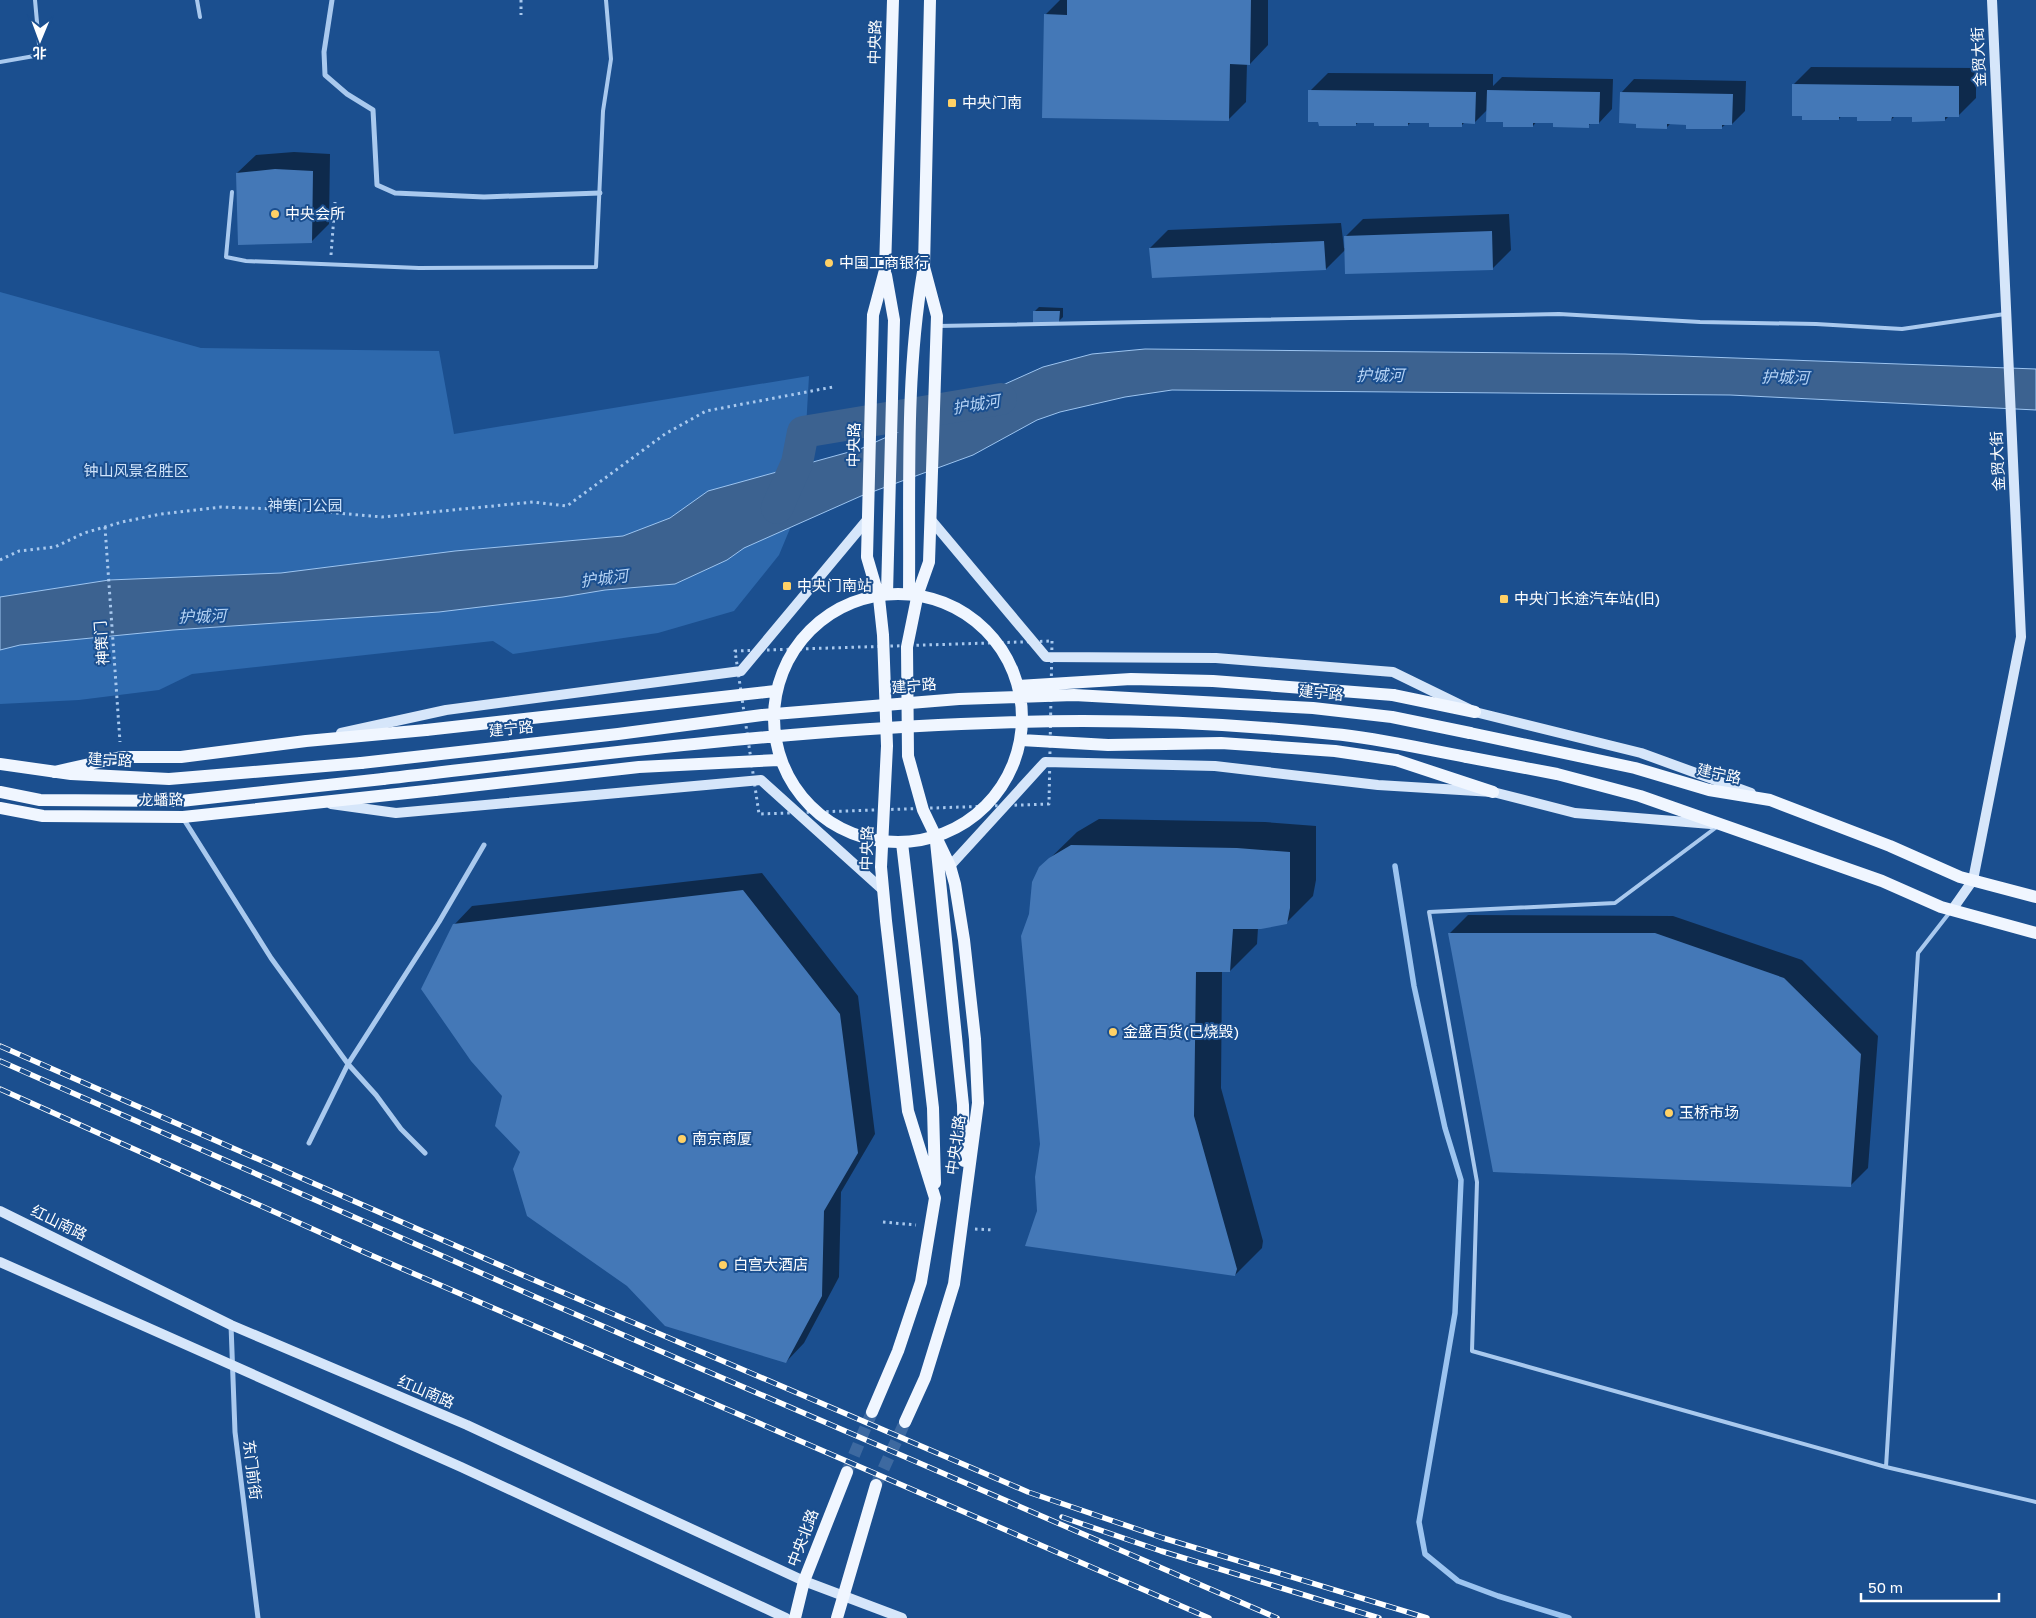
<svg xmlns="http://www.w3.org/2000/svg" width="2036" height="1618" viewBox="0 0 2036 1618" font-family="'Golos Text','Noto Sans SC',sans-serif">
<rect width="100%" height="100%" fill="#1b4f8f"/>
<path fill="#2e69ad" d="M0 292 201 348 439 351 454 434 809 376 806 428 814 437 805 449 804 481 794 519 779 555 734 611 658 633 513 654 493 641 192 674 159 690 79 700 0 704Z"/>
<path fill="#3c6290" stroke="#9cc4f0" d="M1145 349 1625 354 2036 369V410L1730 395 1172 390 1125 397 1060 412 1037 420 973 455 861 496 744 548 727 560 675 584 605 590 563 597 439 612 173 630 20 645 0 650V597L109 580 281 573 455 551 623 536 670 518 708 491 860 449 1043 367 1092 354Z"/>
<path fill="#0007" d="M1060 0H1268V45L1250 64 1247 63 1246 102 1228 120 1045 15Z
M1811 67 1976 68V98L1958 116H1949L1945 120 1913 116H1895L1891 120 1842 115 1839 119 1793 85Z
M1328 73 1493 74V86L1502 77 1613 79 1612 109 1599 123 1592 122 1588 126 1537 121 1533 126 1504 121 1488 109 1475 122H1465L1461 126 1430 122H1411L1408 125 1359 122 1355 125 1310 91Z
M1634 79 1746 81 1745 111 1732 124H1726L1721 128 1671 123 1666 128 1637 122 1621 93Z
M294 152 330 154 329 224 311 242 237 173 256 155Z
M1509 214 1511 250 1493 268 1346 249 1326 269 1150 248 1168 230 1341 223 1344 248H1346L1345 237 1363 219Z
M1039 307 1063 308V317L1059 321 1035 311Z
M1099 819 1265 822 1316 826V880L1313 896 1286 923 1258 928 1257 944 1230 971H1222L1221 1088 1263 1241 1262 1248 1235 1275 1038 1211 1041 1144 1030 915 1040 868 1077 832Z
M762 873 858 996 875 1134 841 1192 839 1277 804 1343 786 1362 521 1152 454 925 472 906Z
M1468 915 1673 916 1802 960 1878 1036 1868 1168 1850 1186 1450 933Z"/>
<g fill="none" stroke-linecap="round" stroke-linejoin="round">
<path stroke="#9cc4f0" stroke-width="5.5" d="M1395 866 1414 986 1445 1128 1461 1180 1455 1313 1419 1522 1425 1554 1458 1581 1498 1596 1569 1618"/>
<path stroke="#3c6290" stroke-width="32" d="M777 508 797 463 803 432 1001 399"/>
</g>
<path fill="#4478b7" d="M1067 0H1251L1250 65 1230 64 1229 121 1042 118 1044 14 1067 15Z
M1792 84 1959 86V117H1945V121L1912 122V117H1892L1891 121H1857V117H1839V120H1802V116H1792Z
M1308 90 1476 92 1475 124 1462 123V127H1429V123H1408V126H1374V123H1356V126H1319L1318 122H1308Z
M1487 90 1600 92 1599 124H1589V128L1553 127V123H1533V127H1503V122H1486Z
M1620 92 1733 94 1732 125H1722V129H1686V125L1667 124V129L1636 128V124L1619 123Z
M275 169 313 171 312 243 238 245 236 173Z
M1492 231 1493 270 1345 274 1344 236Z
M1324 241 1326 270 1152 278 1149 248Z
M1033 311H1060L1059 323H1033Z
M1071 845 1237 848 1290 852V908L1287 924 1261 929H1233L1230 972H1196L1194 1116 1237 1269 1235 1276 1025 1246 1037 1211 1035 1177 1040 1144 1021 936 1029 914 1032 882 1039 867 1049 858Z
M743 890 840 1014 858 1153 824 1211 822 1296 786 1363 665 1326 627 1286 527 1216 513 1169 520 1152 495 1126 502 1096 471 1061 421 989 453 924Z
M1448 933H1655L1784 978 1861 1054 1851 1187 1493 1172Z"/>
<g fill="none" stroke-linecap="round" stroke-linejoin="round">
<path stroke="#3d69a0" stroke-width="12" stroke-dasharray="12 6" stroke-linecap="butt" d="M847 1472 872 1412
M876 1485 905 1422"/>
<path stroke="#a9c9ee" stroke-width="3" stroke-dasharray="2.5 4" stroke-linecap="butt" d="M521 0V15
M331 255 335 202
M105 527 120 742
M0 560 19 551 55 547 84 533 122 522 161 514 221 507 303 510 382 517 533 502 567 506 665 434 706 411 833 387
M1052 641 1049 804 759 814 735 651Z
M883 1222 916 1225
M975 1229 994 1230"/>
<path stroke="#a9c9ee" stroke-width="4" d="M197 0 200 17
M0 62 40 55 35 0
M232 192 226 257 246 261 419 268 596 267 603 111 611 59 606 0
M938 326 1559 314 1700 322 1816 324 1902 329 2005 314
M1718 826 1615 903 1429 912 1477 1182 1472 1351 1886 1467 2036 1502
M1886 1467 1918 953 1950 912"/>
<path stroke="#a9c9ee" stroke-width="5" d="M332 0 324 52 325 75 347 94 373 110 377 185 395 193 484 197 600 193
M183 818 271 958 348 1064 376 1095 401 1129 425 1153
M309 1143 348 1064 439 922 484 845
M231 1325 235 1432 258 1618"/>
<path stroke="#d6e6fa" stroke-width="10" d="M931 520 1046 657 1216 658 1393 672 1475 712 1641 753 1751 793
M341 733 446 710 741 671 867 520
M331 804 396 813 761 780 883 890
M950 866 1045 762 1215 766 1378 785 1493 792 1575 813 1711 824
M1952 910 1973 880 2021 637 1992 0
M0 1211 231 1325 467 1425 804 1581 902 1618
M0 1262 461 1467 786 1618"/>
<path stroke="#f0f6ff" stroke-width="12" d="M886 275 894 320 887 594
M909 594C910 487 905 378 923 272
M1393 695 1475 712
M1470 733 1635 768 1709 790 1770 800 1890 846 1960 877 2036 897
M1467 757 1557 774 1640 796 1882 881 1941 907 2036 933
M1396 760 1493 792
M0 764 71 774 169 779 361 763
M54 772 121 757H181L306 741 426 730
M0 792 40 800 181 801 383 779
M0 808 43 816 183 817 435 790
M936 842 963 1105 964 1161
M902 843 933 1108 935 1183
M872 1412 898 1351 921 1282 935 1198 908 1111 886 921 881 867 887 746 883 635 879 598 867 557 873 315 885 270 893 0
M905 1422 925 1378 954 1284 978 1103 975 1039 964 940 955 884 950 866 923 810 908 756 907 647 918 593 929 562 931 502 937 316 924 267 930 0
M795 1618 804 1581 847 1472
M837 1618 876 1485"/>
<defs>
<path id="rail" d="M0 1046 520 1274 1028 1492 1163 1538 1427 1618
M0 1061 531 1295 1277 1618
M0 1089 366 1253 1209 1618
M1062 1517 1161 1551 1379 1618"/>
</defs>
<use href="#rail" stroke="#fff" stroke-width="5.5"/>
<use href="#rail" stroke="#1b4f8f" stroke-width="4" stroke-dasharray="11" stroke-linecap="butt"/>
<path stroke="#f0f6ff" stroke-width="12" d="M774 718a124 124 0 1 1 248 0a124 124 0 1 1-248 0Z
M1018 686 1131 679 1213 681 1393 695
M426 730 775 691
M1021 740 1108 745 1221 743 1335 751 1396 760
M361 763 618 734 762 715 959 699 1074 695 1313 708 1392 717 1470 733
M383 779C575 757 768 732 961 724 1085 718 1209 721 1333 734 1378 738 1423 749 1467 757
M435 790 639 767 779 760"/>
</g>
<g fill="#ffd166" stroke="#1b4f8f" stroke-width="2">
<rect x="947" y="98" width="10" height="10" rx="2.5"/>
<circle cx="275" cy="214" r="5"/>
<circle cx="829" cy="263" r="5"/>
<rect x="782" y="581" width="10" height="10" rx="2.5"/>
<rect x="1499" y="594" width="10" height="10" rx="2.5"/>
<circle cx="1113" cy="1032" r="5"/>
<circle cx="1669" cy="1113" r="5"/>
<circle cx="682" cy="1139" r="5"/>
<circle cx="723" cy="1265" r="5"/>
</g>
<g text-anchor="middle" stroke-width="4" stroke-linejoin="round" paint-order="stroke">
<g font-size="15" fill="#fff" stroke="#1b4f8f">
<text transform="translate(875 42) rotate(-88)" y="5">中央路</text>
<text transform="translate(1979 57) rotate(-93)" y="5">金贸大街</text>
<text transform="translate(854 445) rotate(-89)" y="5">中央路</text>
<text transform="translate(1998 461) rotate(-93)" y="5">金贸大街</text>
<text transform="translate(102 643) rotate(-94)" y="5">神策门</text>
<text transform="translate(914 686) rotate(-5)" y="5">建宁路</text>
<text transform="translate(1321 693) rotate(5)" y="5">建宁路</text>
<text transform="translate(511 729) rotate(-6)" y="5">建宁路</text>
<text transform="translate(110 760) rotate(3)" y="5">建宁路</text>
<text transform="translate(1719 774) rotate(12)" y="5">建宁路</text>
<text transform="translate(161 800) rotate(-1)" y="5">龙蟠路</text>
<text transform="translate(867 848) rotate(-88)" y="5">中央路</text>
<text transform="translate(956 1145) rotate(-82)" y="5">中央北路</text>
<text transform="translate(59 1223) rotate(26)" y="5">红山南路</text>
<text transform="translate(426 1392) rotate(23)" y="5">红山南路</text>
<text transform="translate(252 1470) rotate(83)" y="5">东门前街</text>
<text transform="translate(803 1538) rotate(-69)" y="5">中央北路</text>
</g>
<g font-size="15" fill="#fff" stroke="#1b4f8f" text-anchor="start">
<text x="962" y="108">中央门南</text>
<text x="285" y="219">中央会所</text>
<text x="839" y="268">中国工商银行</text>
<text x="797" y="591">中央门南站</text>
<text x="1514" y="604">中央门长途汽车站(旧)</text>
<text x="1123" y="1037">金盛百货(已烧毁)</text>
<text x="1679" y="1118">玉桥市场</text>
<text x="692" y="1144">南京商厦</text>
<text x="733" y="1270">白宫大酒店</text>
</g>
<g font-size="15" fill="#cfe3fa" stroke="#1b4f8f">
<text x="136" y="476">钟山风景名胜区</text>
<text x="305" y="511">神策门公园</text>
</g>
<g font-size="16" font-style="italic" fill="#b5d3f5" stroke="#1b4f8f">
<text x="1380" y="381">护城河</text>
<text transform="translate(1785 377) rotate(1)" y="6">护城河</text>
<text transform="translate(976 404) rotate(-9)" y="6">护城河</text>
<text transform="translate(604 578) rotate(-7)" y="6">护城河</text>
<text transform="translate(202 616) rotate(-2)" y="6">护城河</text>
</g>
</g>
<g transform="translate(40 40) rotate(181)" stroke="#1b4f8f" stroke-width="4" paint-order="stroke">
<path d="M0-4L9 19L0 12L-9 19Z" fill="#ffffff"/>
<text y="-8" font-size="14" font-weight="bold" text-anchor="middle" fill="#ffffff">北</text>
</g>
<path d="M1861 1593v8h138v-8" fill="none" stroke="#ffffff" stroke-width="2.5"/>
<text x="1868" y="1593" font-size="15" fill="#ffffff" stroke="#1b4f8f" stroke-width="4" paint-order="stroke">50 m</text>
</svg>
